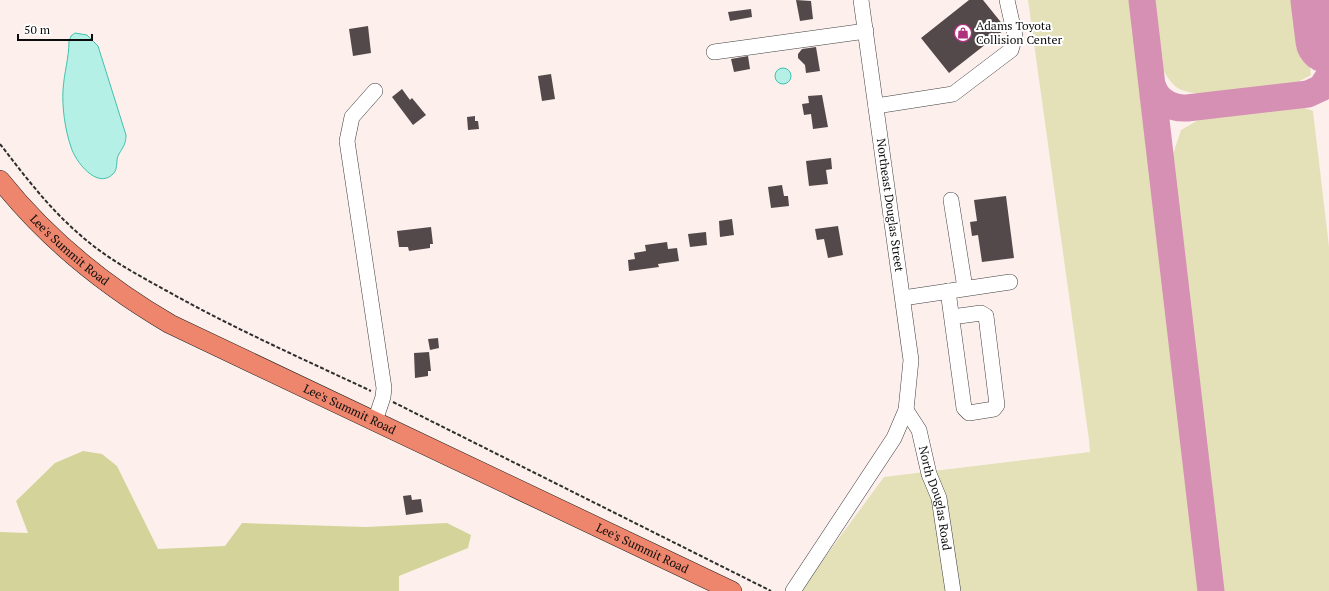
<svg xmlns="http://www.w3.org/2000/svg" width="1329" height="591" viewBox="0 0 1329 591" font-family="'PT Serif',serif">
<rect width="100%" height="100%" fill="#fdf0ec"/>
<path fill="#e4e1b9" d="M1028 0H1135L1204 591H800L884 477 1090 452 1089 440Z
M1149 0H1302L1311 75C1305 78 1298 82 1292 84 1270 90 1191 102 1175 86 1154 66 1152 27 1149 0Z
M1297 105 1313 111 1329 247V591H1219L1175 201 1173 154 1181 130 1200 119 1245 109Z"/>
<path fill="#d4d399" d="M83 451 102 454 117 466 158 549 225 546 242 523 366 527 447 523 471 535 468 548 399 576V591H0V532L28 533 16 501 55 463Z"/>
<path fill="#b5f0e6" stroke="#42c1ad" d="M75 33 87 35 98 46 126 135C126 144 123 147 119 154 115 160 119 168 113 174 97 190 75 161 71 147 65 130 62 107 63 90 64 73 69 58 69 41L71 36Z
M775 76a8 8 0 1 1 16 0a8 8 0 1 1-16 0Z"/>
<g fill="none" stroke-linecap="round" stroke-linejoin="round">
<path stroke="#d690b4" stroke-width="27" d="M1142 0 1211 591
M1152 84C1156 100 1171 109 1187 108L1308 94 1321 88 1329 76"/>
<path stroke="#d690b4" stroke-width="67" d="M1324 0 1329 40"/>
</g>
<path fill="#53494b" d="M796 0 811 1 813 19 800 21Z
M969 0H983L1004 26V30L949 73 921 38Z
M751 9 752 17 730 21 728 12Z
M368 26 371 53 353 56 349 29Z
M816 47 820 71 806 73 805 65 798 58V54L802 49Z
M748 56 750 69 734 72 731 59Z
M551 74 555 99 542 101 538 76Z
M402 89 410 100 412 98 426 115 413 125 392 97Z
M822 95 828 127 813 129 811 114 804 115 802 104 809 103 808 96Z
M475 116V121H478L479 129 468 130 467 117Z
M831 158 832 169 826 170 828 184 809 186 806 161Z
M782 185 784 196H788L789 206 771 208 768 187Z
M1006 196 1014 258 982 262 978 235 972 236 970 222 977 221 974 200Z
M732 219 734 235 720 237 719 221Z
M838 226 843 255 828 258 824 239 817 240 815 229Z
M431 227 433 244H430V248L409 251 408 247H399L397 231Z
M706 232 707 245 690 247 688 234Z
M667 242 668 249 677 248 679 261 658 264 659 267 629 271 628 260 635 259 634 253 646 251 645 245Z
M438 338 439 348 430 350 428 339Z
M429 352 431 371H428V376L415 378 414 353Z
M411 495 412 500 421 499 423 512 406 515 403 496Z"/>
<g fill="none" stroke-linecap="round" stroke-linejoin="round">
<defs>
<g id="minor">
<path d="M714 52 866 31"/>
<path d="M876 106 953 94 1011 50 1015 36 1007 0"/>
<path d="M951 200 965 288"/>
<path d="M948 291 964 408 969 413 994 409 997 405 986 316 981 313 952 317"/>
<path d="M903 298 1010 282"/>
<path id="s1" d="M906 410 919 430 929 474 939 498 953 591"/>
<path d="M375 421 383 397 384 388 347 141 352 117 375 91"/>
<path d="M793 591 894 438 906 410 911 360 909 346 861 0"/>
</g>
<g id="major">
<path id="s2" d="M0 180C47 239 105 286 170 324L732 591"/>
</g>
</defs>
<use href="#minor" stroke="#3f3f3f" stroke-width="16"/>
<use href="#major" stroke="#1d1d1d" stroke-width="20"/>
<path stroke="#2e2e2e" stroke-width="2" stroke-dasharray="4 2" stroke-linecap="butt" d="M0 144C24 175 48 207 78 233 104 257 136 274 167 291 233 328 303 359 371 391
M393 402 771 591"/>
<use href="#minor" stroke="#fff" stroke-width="15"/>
<use href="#major" stroke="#ed866c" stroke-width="19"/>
</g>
<defs>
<symbol id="shop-ring" viewBox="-11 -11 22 22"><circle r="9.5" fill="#fff" stroke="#af307d" stroke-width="1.5"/><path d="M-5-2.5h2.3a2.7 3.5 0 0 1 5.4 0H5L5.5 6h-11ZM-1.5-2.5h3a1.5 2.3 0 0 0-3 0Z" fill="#af307d"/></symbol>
</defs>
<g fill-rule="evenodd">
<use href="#shop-ring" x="953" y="23" width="20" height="20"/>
</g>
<g text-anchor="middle" stroke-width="4" stroke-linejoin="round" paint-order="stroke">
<g font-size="12" fill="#0c0c0c" stroke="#fff" text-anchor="start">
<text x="976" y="30">Adams Toyota<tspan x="976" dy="14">Collision Center</tspan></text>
</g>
<g font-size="12" fill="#0c0c0c" stroke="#fff">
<text transform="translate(890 205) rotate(82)" y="4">Northeast Douglas Street</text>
<text dy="4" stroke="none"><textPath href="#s2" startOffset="99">Lee's Summit Road</textPath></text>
<text dy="4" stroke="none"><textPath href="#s2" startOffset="423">Lee's Summit Road</textPath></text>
<text dy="4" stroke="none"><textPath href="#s1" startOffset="94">North Douglas Road</textPath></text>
<text dy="4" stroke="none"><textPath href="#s2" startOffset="747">Lee's Summit Road</textPath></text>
</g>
</g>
<path d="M18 34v6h74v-6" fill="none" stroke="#0c0c0c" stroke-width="2"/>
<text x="24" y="34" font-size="12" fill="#0c0c0c" stroke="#ffffff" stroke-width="3" paint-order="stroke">50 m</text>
</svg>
